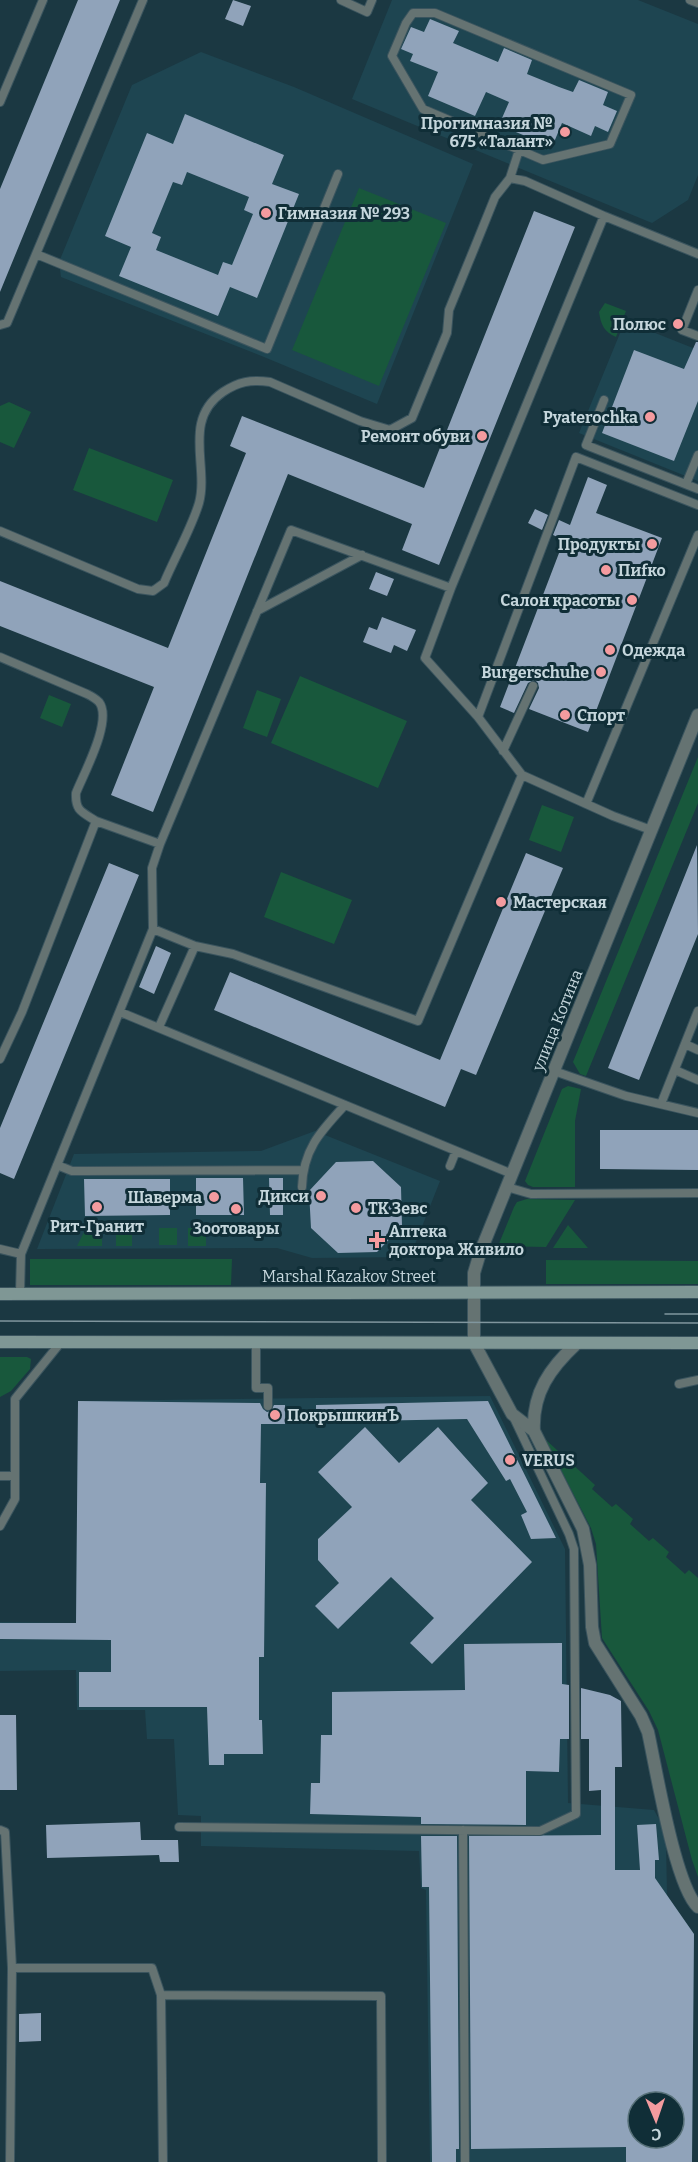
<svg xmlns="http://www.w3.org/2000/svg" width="698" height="2162" viewBox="0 0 698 2162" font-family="Bitter,serif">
<rect width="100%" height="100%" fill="#1b3842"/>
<path fill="#1e4551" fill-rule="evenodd" d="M392 0H638L698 24V175L688 200 652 223 352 99Z
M201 52 294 87 473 164 377 404 264 357 61 277 59 262 132 85Z
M625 321 698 350V481L579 433Z
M315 1131 440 1181 410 1257 312 1258 277 1248 37 1249 74 1154 261 1151Z
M490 1396 565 1549 568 1803 654 1810 661 1823 666 1842 667 1895 694 1934 692 2162H430L426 1890 421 1888 419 1851 201 1846V1816L178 1815 174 1739H147L145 1710H77L76 1670 0 1671V1622L76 1623 78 1401ZM638 2102H674V2138H638Z"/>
<path fill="#18583c" d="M359 188 446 223 379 386 292 350Z
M605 303 626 311 616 337C604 332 601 325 599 312Z
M9 402 31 412 14 448 0 442V406Z
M89 448 173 480 157 522 73 490Z
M300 676 407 721 378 788 271 743Z
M257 690 281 699 267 737 243 728Z
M49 695 71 704 62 727 40 718Z
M698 757V803L586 1076 580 1074 573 1062Z
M542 805 574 817 561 852 529 840Z
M281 872 352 900 334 944 264 917Z
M568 1086 581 1089 575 1121V1187H533L528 1185 525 1181 562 1089Z
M527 1199 575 1200 546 1247 498 1246 514 1207 517 1202Z
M568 1225 588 1248H553Z
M86 1228H102V1246H77Z
M116 1228H132V1246H116Z
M159 1228H177V1245H159Z
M188 1228H206V1246H188Z
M30 1259H232L231 1285H30Z
M546 1260 698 1261V1284H546Z
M0 1357H27L31 1359 30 1369 11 1391 0 1397Z
M545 1439 595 1485 592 1489 612 1507 616 1504 633 1519 630 1524 649 1541 653 1538 669 1552 666 1557 685 1574 689 1570 698 1578V1877L692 1860 658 1730 649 1711 602 1638 596 1544 591 1528Z"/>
<path fill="#90a3ba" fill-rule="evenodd" d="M78 0H120L0 292V189Z
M233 0 251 6 243 26 225 19Z
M430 19 459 31 453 43 498 62 504 48 532 60 527 74 559 87 573 92 579 80 608 92 603 105 617 111 608 132 595 126 591 136 562 123 552 147 499 125 509 102 486 92 475 116 428 96 438 72 410 61 413 54 401 49 411 27 424 32Z
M185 114 284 155 272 184 299 194 257 298 230 287 218 316 119 276 131 247 105 236 147 133 173 144ZM187 172 249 197 244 210 253 214 232 265 223 262 218 275 156 250 161 237 152 233 173 182 182 185Z
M534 211 575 227 439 565 402 550 412 524 288 474 153 812 111 795 154 687 0 626V581L168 648 246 453 230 446 242 416 424 488Z
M696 342H698V401L674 461 602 433 634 350 684 369Z
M588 477 607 485 596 513 662 538 588 732 529 709 539 688 538 683 535 680 528 683 514 713 500 707 564 540 553 535 559 520 570 525Z
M535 509 548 515 542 530 528 523Z
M376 572 394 579 387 596 369 589Z
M382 617 416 630 407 651 394 645 391 653 363 642 369 627 377 630Z
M697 845 698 934 639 1080 608 1068Z
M526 853 563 868 476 1075 461 1069 445 1107 214 1010 230 972 440 1060Z
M109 863 139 875 14 1179 0 1173V1128Z
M156 946 171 953 154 994 139 987Z
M600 1130H698V1170L600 1169Z
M373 1161 401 1187 402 1226 377 1252 338 1253 311 1228 309 1191 336 1162Z
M196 1178H243L244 1215H196Z
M269 1178H283V1215H270Z
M84 1179H170V1215L85 1216Z
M78 1401 260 1403 263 1409 267 1412 271 1411 274 1405H285V1424H261L260 1483H266L264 1657H259V1720H262L263 1754H224V1765H209L207 1707H79V1672H111V1640L0 1639V1623H76Z
M488 1401 556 1538 531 1539 521 1515 527 1512 510 1479 506 1481 467 1419 316 1422V1405Z
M365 1427 399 1463 438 1427 488 1483 471 1500 532 1562 432 1664 410 1643 434 1618 391 1577 338 1629 315 1606 339 1583 318 1560V1539L352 1507 318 1472Z
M562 1643V1684L569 1685V1739H560L559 1772 526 1771V1825L421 1824V1817L310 1814 311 1783H320L321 1735H332V1692L465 1690 464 1644Z
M581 1688 610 1695 621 1701 622 1767H615V1870H640L637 1825 656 1824 659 1860H655V1878L694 1934 692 2162H626V2147L471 2149 469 1836 601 1835V1790L589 1791V1739H581ZM638 2102H674V2138H638Z
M0 1715H16L17 1790H0Z
M140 1822 141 1840H178L179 1862H160L159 1855 47 1858 46 1825Z
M421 1836H457L459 2149H456V2162H432L429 1887H422Z
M41 2013V2041L19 2042V2014Z"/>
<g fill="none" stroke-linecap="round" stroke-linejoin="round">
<defs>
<path id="service" d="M341 0 367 12 372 0
M690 0 698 3
M413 13H435L631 95 610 144 543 160 423 109 392 56 406 23Z
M0 102 43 0
M510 178 519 150
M36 254 267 349 338 174
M698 290 682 330 698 336
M0 325 7 323 143 0
M604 400 586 445 698 489
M686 484 698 455
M0 531 138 589 153 591 164 583C174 559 192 527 199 503 209 466 182 420 223 392 238 382 251 379 270 382L360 421 390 430 412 418 447 333 449 310 474 249 495 197 510 178 525 181 604 216 698 254
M451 588 425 658 478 717
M257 611 362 555
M0 657 87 694C91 696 96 699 99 702 113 720 84 773 76 793 75 811 82 812 96 821L22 1012 0 1059
M503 751 533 686
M586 804 698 535
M96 821 160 844
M651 830 613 816 522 775 478 717 576 457 698 505
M153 929 195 946 233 954 418 1021 522 775
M120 1012 512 1174
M159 1027 195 946
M685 1044 698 1050
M675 1070 698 1080
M554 1071 626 1096 698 1113
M661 1104 698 1011
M57 1165 72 1171H82L302 1170
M450 1166 456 1151
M302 1187C303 1149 321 1131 345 1105
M507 1187 531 1194 698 1193
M0 1249 21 1254
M20 1293 21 1254 153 929 152 868 160 844 291 530 451 588 604 216
M256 1342V1388H268V1406
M679 1384 698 1380
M0 1476H15V1399L61 1342
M0 1526 15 1499V1476
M179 1827 540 1831 576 1814 574 1549 569 1534 514 1418
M0 1830 5 1832 12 1968H152L161 1995 381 1996 382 2162
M463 1830 465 2162
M161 1995 163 2162
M10 2162 12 1968"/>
<path id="minor" d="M577 1343C550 1368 532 1393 534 1431L583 1529 590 1565 592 1627 595 1643 641 1716 648 1732C656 1768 675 1886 698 1907
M534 1431 512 1414 474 1343V1273L480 1253 512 1174 698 715"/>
<path id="secondary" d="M0 1294 698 1292
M0 1342 698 1343"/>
</defs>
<use href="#service" stroke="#3a545e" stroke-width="10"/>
<use href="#minor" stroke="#3a545e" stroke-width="14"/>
<use href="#secondary" stroke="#3a545e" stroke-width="14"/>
<use href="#service" stroke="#657372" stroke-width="8"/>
<use href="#minor" stroke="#657372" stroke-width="12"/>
<use href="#secondary" stroke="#7f9795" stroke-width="12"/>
<path stroke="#80969e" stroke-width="1.5" d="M665 1314H698
M0 1321 698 1323"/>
</g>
<g fill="#f49b9f" stroke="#102e37" stroke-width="2">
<circle cx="565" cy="132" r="6"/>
<circle cx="266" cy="213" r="6"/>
<circle cx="678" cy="324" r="6"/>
<circle cx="650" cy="417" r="6"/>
<circle cx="482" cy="436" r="6"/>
<circle cx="652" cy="544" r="6"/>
<circle cx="606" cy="570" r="6"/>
<circle cx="632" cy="600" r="6"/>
<circle cx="610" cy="650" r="6"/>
<circle cx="601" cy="672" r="6"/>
<circle cx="565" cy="715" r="6"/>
<circle cx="501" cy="902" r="6"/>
<circle cx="321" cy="1196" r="6"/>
<circle cx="214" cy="1197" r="6"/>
<circle cx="97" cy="1207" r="6"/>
<circle cx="356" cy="1208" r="6"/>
<circle cx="236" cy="1209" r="6"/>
<path d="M374 1231h6v6h6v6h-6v6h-6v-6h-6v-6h6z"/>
<circle cx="275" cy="1415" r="6"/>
<circle cx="510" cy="1460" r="6"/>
</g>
<g text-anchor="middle" stroke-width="6" stroke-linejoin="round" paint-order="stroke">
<g font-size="16" font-weight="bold" fill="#c5d6dc" stroke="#102e37" text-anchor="end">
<text x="553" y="129">Прогимназия №<tspan x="553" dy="18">675 «Талант»</tspan></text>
<text x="278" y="219" text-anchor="start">Гимназия № 293</text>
<text x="666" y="330">Полюс</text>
<text x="638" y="423">Pyaterochka</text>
<text x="470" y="442">Ремонт обуви</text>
<text x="640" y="550">Продукты</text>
<text x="618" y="576" text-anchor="start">Пиfко</text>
<text x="620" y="606">Салон красоты</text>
<text x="622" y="656" text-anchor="start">Одежда</text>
<text x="589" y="678">Burgerschuhe</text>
<text x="577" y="721" text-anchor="start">Спорт</text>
<text x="513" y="908" text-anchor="start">Мастерская</text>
<text x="309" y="1202">Дикси</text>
<text x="202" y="1203">Шаверма</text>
<text x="368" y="1214" text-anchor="start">ТК Зевс</text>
<text x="97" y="1232" text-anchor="middle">Рит-Гранит</text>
<text x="236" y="1234" text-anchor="middle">Зоотовары</text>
<text x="389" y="1237" text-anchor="start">Аптека<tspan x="389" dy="18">доктора Живило</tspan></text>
<text x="287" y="1421" text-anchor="start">ПокрышкинЪ</text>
<text x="522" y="1466" text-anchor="start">VERUS</text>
</g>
<g font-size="16" fill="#c5d6dc" stroke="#102e37">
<text transform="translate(557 1020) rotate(-68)" y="6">улица Котина</text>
<text x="349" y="1282">Marshal Kazakov Street</text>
</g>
</g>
<g transform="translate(656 2120) rotate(178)"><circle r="28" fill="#102e37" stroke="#587179" stroke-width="1.5"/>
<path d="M0-4.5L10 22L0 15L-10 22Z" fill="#f49b9f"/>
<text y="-9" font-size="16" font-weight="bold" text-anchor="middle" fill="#c5d6dc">С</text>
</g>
</svg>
